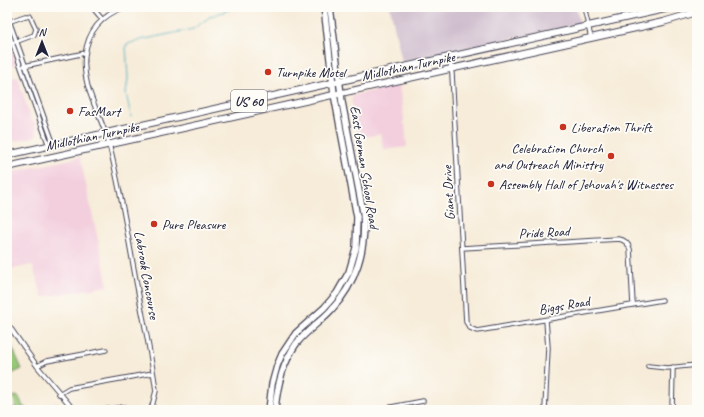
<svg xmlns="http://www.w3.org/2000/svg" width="704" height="417" viewBox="0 0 704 417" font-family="Caveat,sans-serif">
<rect width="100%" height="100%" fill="#fdfcf7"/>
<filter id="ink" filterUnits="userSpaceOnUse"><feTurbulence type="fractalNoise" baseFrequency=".025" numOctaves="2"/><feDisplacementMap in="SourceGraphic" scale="8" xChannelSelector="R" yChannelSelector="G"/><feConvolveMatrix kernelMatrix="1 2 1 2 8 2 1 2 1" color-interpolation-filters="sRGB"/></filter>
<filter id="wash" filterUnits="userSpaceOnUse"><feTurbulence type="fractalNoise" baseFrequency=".012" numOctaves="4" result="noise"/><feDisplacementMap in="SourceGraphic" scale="16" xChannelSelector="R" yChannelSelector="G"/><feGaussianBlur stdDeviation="0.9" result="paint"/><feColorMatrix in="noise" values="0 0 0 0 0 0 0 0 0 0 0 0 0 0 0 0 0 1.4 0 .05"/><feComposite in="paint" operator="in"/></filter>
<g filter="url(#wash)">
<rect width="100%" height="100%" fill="#f7ecd9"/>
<path fill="#f3cfde" d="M7 36 17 64 7 66Z
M18 77 31 121H34L37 134 35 137 7 143V78Z
M399 85 404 119 403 124H405L407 147 384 150 380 134 359 138 351 99 354 95Z
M80 157 108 286 43 297 32 265 7 270V173Z"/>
<path fill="#cfbdce" d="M390 7H576L580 24 402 62Z"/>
<path fill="#97c776" stroke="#5c7458" d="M10 342 22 369 7 376V343Z
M17 396 20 399 23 407H25L26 410H15L14 407 16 406 13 397Z
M57 403 62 409 65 410H41Z"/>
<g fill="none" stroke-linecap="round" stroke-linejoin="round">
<path stroke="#3faabe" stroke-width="1" d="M131 117 126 93 128 79 126 45 136 41 193 29 211 16 231 9 248 7"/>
</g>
</g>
<g filter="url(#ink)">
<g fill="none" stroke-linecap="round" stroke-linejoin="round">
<defs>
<path id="street" d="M92 7 102 19
M125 7C102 15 88 30 85 55 81 87 101 114 109 144 120 187 127 231 135 275 142 314 151 352 156 391L151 410
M584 7 591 38
M7 15 54 145
M8 22 25 16H30L36 29 34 35 15 42
M7 28 49 146
M449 57 452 74 466 322 470 328 477 331 662 300
M24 66 85 53
M462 248 619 239C625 240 628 243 630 249L633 305
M7 323 37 366 74 410
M37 366 47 361 106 350
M648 366 667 368 697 365
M59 394 69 388 153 373
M103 410 124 407
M376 410 423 401
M545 410 548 348 546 320
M672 410 673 367"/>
<path id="secondary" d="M269 410 272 384 277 366 282 354 296 333 324 308 337 293 349 272 356 248 357 217 334 94 324 7
M275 410C277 386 282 364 296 344 306 331 320 322 331 310 356 284 367 248 363 212L342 102 330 7"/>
<path id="primary" d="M7 155 674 7
M7 167 663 22 697 12"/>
</defs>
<use href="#street" stroke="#424053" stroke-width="5.5"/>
<use href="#secondary" stroke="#424053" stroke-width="8"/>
<use href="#primary" stroke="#424053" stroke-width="8"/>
<use href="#street" stroke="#fff" stroke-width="3.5"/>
<use href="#secondary" stroke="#fff" stroke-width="5.5"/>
<use href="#primary" stroke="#fff" stroke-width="6"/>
</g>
</g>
<g fill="#c8321e" stroke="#fdfcf7" stroke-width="1.5">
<circle cx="268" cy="72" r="4"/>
<circle cx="70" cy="111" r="4"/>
<circle cx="563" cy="127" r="4"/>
<circle cx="611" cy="156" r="4"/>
<circle cx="491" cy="184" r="4"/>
<circle cx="154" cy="224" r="4"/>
</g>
<g text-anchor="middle" stroke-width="3.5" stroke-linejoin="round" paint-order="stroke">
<rect fill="#fdfcf7" stroke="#646373" stroke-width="1" x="231" y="90" width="36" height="22" rx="3"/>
<g font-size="13" font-weight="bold" fill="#22223b">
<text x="249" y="106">US 60</text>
</g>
<g font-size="14" fill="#22223b" stroke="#fdfcf7">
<text transform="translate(408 66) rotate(-12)" y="5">Midlothian Turnpike</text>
<text transform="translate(92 136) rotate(-12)" y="5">Midlothian Turnpike</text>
<text transform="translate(365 167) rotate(81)" y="5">East German School Road</text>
<text transform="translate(448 193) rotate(-93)" y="5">Giant Drive</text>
<text transform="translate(544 232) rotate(-3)" y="5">Pride Road</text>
<text transform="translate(147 275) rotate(80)" y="5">Labrook Concourse</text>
<text transform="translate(564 305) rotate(-10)" y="5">Biggs Road</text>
</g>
<g font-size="14" fill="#22223b" stroke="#fdfcf7" text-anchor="start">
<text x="276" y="77">Turnpike Motel</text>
<text x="78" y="116">FasMart</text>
<text x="571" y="132">Liberation Thrift</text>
<text x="603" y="153" text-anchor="end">Celebration Church<tspan x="603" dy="16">and Outreach Ministry</tspan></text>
<text x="499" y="189">Assembly Hall of Jehovah's Witnesses</text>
<text x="162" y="229">Pure Pleasure</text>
</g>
</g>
<rect width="704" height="417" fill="none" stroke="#fdfcf7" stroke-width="24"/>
<g transform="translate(42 42)" stroke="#fdfcf7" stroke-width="3" paint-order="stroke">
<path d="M0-3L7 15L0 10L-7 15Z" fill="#22223b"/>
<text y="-6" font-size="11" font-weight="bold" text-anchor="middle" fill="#22223b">N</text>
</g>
</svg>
